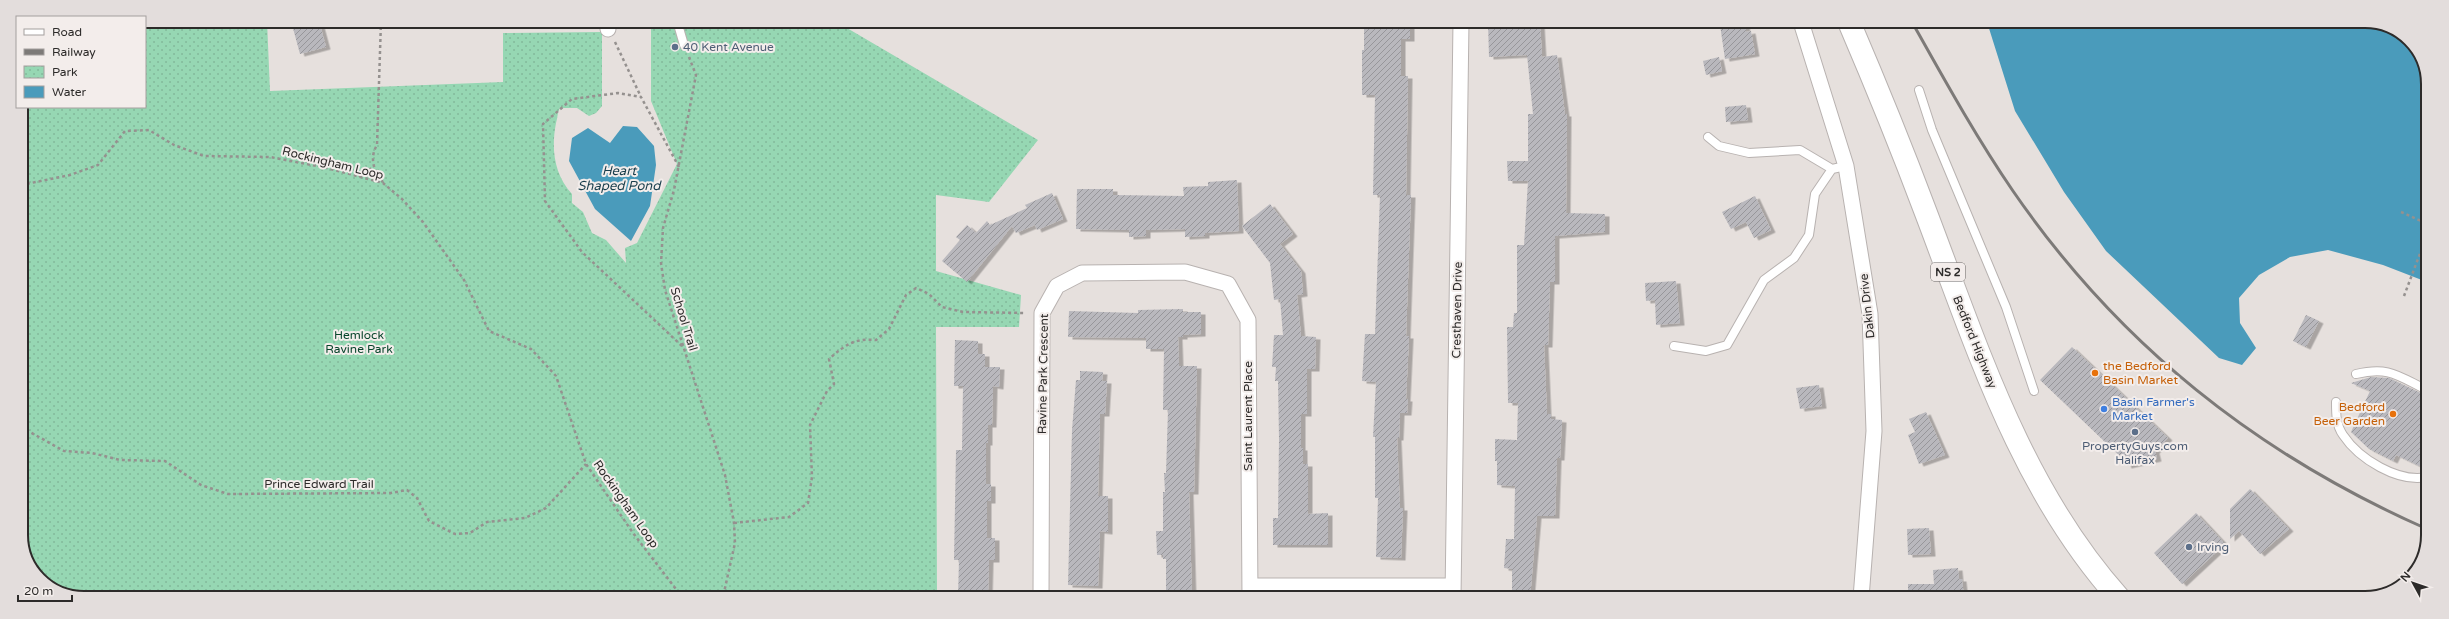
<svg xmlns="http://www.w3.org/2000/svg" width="2449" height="619" viewBox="0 0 2449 619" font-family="'Varela Round',sans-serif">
<defs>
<pattern id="park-dots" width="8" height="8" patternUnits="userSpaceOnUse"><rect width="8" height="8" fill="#96d7b3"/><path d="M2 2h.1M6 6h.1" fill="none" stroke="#82b99a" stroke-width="1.8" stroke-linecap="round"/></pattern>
<pattern id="building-hatch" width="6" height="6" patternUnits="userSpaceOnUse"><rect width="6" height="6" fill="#b9b8bd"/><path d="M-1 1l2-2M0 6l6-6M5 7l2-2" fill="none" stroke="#97969a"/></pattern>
<filter id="shadow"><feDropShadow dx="4.5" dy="2.5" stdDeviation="0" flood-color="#0004"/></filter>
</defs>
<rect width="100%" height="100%" fill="#e6e0dd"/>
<path fill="url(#park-dots)" d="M145 21H267L270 91 503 82V33L602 32V106L596 113 589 116 577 108H560C557 113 558 117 556 123 551 149 554 174 572 194V203L583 212 592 233 606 240 626 263 625 248 637 243 677 164 651 101V21H835L1038 140 989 202 936 195V271L1021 295 1019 327H936L937 597H72L37 577 22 543 21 107H145Z"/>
<path fill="#4a9bbb" d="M1987 22H2377L2412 42 2428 80 2427 282 2383 265 2328 250 2290 257 2259 275 2239 298 2240 323 2256 348 2242 365 2219 358 2106 251 2064 192 2015 111Z
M623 126 637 127 654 146 656 165 650 206 631 241 595 209 569 161 572 138 588 128 610 143Z"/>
<path fill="url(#building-hatch)" filter="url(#shadow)" d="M291 21H319L326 47 300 54Z
M1364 22H1410V39H1401V76H1408L1406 195H1411L1406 336H1409L1406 399H1408L1407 413H1400L1399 438H1397L1400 508H1403L1401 558 1376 557 1378 498H1375V437H1373L1376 382 1362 381 1365 334H1375L1380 195H1373L1375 95H1362V50H1364Z
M1488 22H1540L1542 57 1557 55 1565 114H1567L1566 213 1605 214V232L1555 236V282H1550L1548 345H1544L1547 414H1551V419L1562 420 1560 458H1557L1555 516H1537L1530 598H1512V569L1504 568 1506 539H1514L1515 486 1497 485V461H1495V439L1517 440 1518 403H1508L1507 327H1513L1514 313H1517V245H1524L1528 181H1508L1507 161H1528V114H1533L1527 55 1489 57Z
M1745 22 1746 32 1751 31 1755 54 1725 59 1720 25Z
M1719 57 1722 71 1706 75 1703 61Z
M1746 105 1748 120 1726 122 1725 107Z
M1237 180 1239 231 1205 233V236L1185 237V229L1146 230V236L1129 237V230L1076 229 1077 189H1113V195L1184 196 1183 187 1208 186V182Z
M1052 193 1063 219 1037 230 1035 225 1016 233 1012 226 967 282 942 261 960 240 956 237 967 225 976 233 987 221 990 225 1027 208 1025 205Z
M1755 196 1771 230 1754 238 1746 222 1731 229 1722 212Z
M1270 204 1293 234 1280 244 1301 271 1303 294 1297 295 1301 336 1316 337 1315 369H1307V414H1301V448H1303V464H1308V514L1328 513V545H1273V518H1278L1279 439 1278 381H1275L1276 367H1272L1274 335H1283L1280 299 1274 300 1270 263 1242 226Z
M1676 281 1680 323 1656 325 1655 300 1646 301 1645 283Z
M1183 309V312H1201V334L1183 335V337H1178L1179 366H1197L1194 492H1189L1192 597H1166V559H1163V555H1157L1156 531H1163V492H1165L1164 473H1166L1168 410H1163L1164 349H1146V338L1068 337 1069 311 1138 313V310Z
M2306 315 2319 321 2306 347 2293 341Z
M955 340 978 341V354H985V367H1000L999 387 993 386 992 425H988V443H986V484H991V501H987V538H995V560H989L988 597H958L959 560H954L956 450H962L963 386H954Z
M2072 347 2168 438 2155 451 2157 459 2127 466 2126 462 2040 380Z
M1080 371 1103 372 1102 381H1107L1105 414H1100L1098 496H1108V532L1100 531 1098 586 1068 585 1072 430 1076 380H1080Z
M2371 377 2389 378 2427 396V450L2419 466 2396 455 2393 461 2369 449 2351 432 2370 391 2351 383Z
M1819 385 1822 406 1800 409 1796 388Z
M1926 412 1945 455 1919 464 1908 435 1915 432 1909 419Z
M2250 489 2289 529 2260 554 2239 531 2230 539V509Z
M2196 513 2225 544 2182 584 2154 553Z
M1929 528 1931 554 1908 555 1907 529Z
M1958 568 1959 579H1962L1964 598H1908V584H1934L1933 570Z"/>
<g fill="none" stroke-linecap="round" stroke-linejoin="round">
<defs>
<path id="service" d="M677 21 684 45
M1919 90 1932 130 2006 307 2034 391
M1708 137 1719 146 1749 153 1800 150 1832 169 1846 166
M1674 346 1706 351 1727 345 1764 280 1794 258 1809 235 1815 194 1832 169
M2356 374C2389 366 2398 376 2427 390
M2336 402C2336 414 2336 425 2343 435 2359 459 2398 483 2427 477"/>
<path id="minor" d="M607 21 608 29
M1801 22 1846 166 1870 314 1874 431 1861 598
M1250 586H1453
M1041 597 1042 313 1057 286 1082 273 1185 272 1228 284 1248 320 1250 597
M1453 597 1461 22"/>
<path id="primary" d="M1849 22C1876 85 1902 149 1926 213 1977 347 2021 489 2119 598"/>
</defs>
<use href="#service" stroke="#b8b2b0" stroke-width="10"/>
<use href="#minor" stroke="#b8b2b0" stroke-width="17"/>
<use href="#primary" stroke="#b8b2b0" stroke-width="24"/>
<path stroke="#95918f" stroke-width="2.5" stroke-dasharray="3 3" stroke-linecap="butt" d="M381 21 377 145C369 158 374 172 383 182
M615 42 641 97
M689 57 696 75 674 190 663 228 661 263 665 290 725 475 734 523 735 543 723 597
M679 167 641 97 618 93 572 99 543 124 545 201 582 252 683 347
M359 177 373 167
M21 185 70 175 98 165 125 131 149 130 174 145 204 156 270 157 327 168 383 183 402 199 423 222 464 280 489 331 531 349 556 376 586 464 633 533 682 597
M2401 212 2428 224
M2404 296 2427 235
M21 427 64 451 92 453 120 460 165 461 201 485 228 494 391 493 407 490 417 498 429 521 455 534 470 533 487 522 525 518 546 508 586 464
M734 523 789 517 808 503 812 477 810 425 827 391 834 384 829 359C845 345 854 338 876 340L889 329 906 295 916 288 929 294 942 307 963 312 1026 313"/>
<use href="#service" stroke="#fff" stroke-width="8"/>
<use href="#minor" stroke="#fff" stroke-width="15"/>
<use href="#primary" stroke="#fff" stroke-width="22"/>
<path stroke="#7d7a78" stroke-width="3" d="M1912 22C1944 79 1976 137 2013 191 2119 345 2257 454 2427 529"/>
</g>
<g fill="#5c6f8a" stroke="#f3edeb" stroke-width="1.5">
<circle cx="675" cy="47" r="4"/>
<circle cx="2135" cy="432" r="4"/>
<circle cx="2189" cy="547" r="4"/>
</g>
<g fill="#e8710a" stroke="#f3edeb" stroke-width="1.5">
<circle cx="2095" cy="373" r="4"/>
<circle cx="2393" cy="414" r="4"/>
</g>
<circle fill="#3f7fe0" stroke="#f3edeb" stroke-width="1.5" cx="2104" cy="409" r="4"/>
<g text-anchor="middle" stroke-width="4" stroke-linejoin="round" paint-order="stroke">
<rect fill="#f3edeb" stroke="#686564" stroke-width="1" x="1931" y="263" width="34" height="18" rx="3"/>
<g font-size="11" font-weight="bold" fill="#2d2b2a">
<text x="1948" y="276">NS 2</text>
</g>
<g font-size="12" fill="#4e5e75" stroke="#f3edeb" text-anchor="start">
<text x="683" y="51">40 Kent Avenue</text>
<text x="2135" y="450" text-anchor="middle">PropertyGuys.com<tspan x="2135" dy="14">Halifax</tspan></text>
<text x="2197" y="551">Irving</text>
</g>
<g font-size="12" fill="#2d2b2a" stroke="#f3edeb">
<text transform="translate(333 163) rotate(14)" y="4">Rockingham Loop</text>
<text transform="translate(1867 306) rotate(-96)" y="4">Dakin Drive</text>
<text transform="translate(1457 310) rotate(-89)" y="4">Cresthaven Drive</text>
<text transform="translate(684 319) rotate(73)" y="4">School Trail</text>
<text transform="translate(1975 342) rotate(68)" y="4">Bedford Highway</text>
<text transform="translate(1043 374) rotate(-89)" y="4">Ravine Park Crescent</text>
<text transform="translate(1248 416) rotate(-90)" y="4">Saint Laurent Place</text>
<text x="319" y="488">Prince Edward Trail</text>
<text transform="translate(626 504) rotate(55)" y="4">Rockingham Loop</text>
</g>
<g font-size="12" fill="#08452c" stroke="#f3edeb">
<text x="359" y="339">Hemlock<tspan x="359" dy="14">Ravine Park</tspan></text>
</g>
<g font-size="12" fill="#c56008" stroke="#f3edeb" text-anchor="start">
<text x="2103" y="370">the Bedford<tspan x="2103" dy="14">Basin Market</tspan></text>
<text x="2385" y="411" text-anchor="end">Bedford<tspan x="2385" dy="14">Beer Garden</tspan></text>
</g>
<g font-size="12" fill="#366cbe" stroke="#f3edeb" text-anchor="start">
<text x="2112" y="406">Basin Farmer's<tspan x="2112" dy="14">Market</tspan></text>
</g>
<g font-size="13" font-style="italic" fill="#193e4c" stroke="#f3edeb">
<text x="619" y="175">Heart<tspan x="619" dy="15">Shaped Pond</tspan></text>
</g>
</g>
<path d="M0 0H2449V619H0ZM84 28H2365A56 56 0 0 1 2421 84V535A56 56 0 0 1 2365 591H84A56 56 0 0 1 28 535V84A56 56 0 0 1 84 28Z" fill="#e3dddc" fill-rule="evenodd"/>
<path fill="none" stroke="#2d2b2a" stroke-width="2" d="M84 28H2365A56 56 0 0 1 2421 84V535A56 56 0 0 1 2365 591H84A56 56 0 0 1 28 535V84A56 56 0 0 1 84 28Z"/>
<rect x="16" y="16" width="130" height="92" fill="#f3edeb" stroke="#a49f9e"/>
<rect x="24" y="29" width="20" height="6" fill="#ffffff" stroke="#a49f9e"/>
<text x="52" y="36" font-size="12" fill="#2d2b2a">Road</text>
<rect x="24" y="49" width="20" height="6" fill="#7d7a78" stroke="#a49f9e"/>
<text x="52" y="56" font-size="12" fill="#2d2b2a">Railway</text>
<rect x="24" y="66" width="20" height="12" fill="url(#park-dots)" stroke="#a49f9e"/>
<text x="52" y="76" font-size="12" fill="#2d2b2a">Park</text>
<rect x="24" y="86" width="20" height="12" fill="#4a9bbb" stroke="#a49f9e"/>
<text x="52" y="96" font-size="12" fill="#2d2b2a">Water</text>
<g transform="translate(2413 583) rotate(310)" stroke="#f3edeb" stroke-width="3" paint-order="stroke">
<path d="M0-3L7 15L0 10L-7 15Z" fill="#2d2b2a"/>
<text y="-6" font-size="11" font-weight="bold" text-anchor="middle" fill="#2d2b2a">N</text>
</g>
<path d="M18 595v6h54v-6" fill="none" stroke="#2d2b2a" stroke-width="2"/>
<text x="24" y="595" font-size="12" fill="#2d2b2a" stroke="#f3edeb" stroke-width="3" paint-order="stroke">20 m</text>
</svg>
